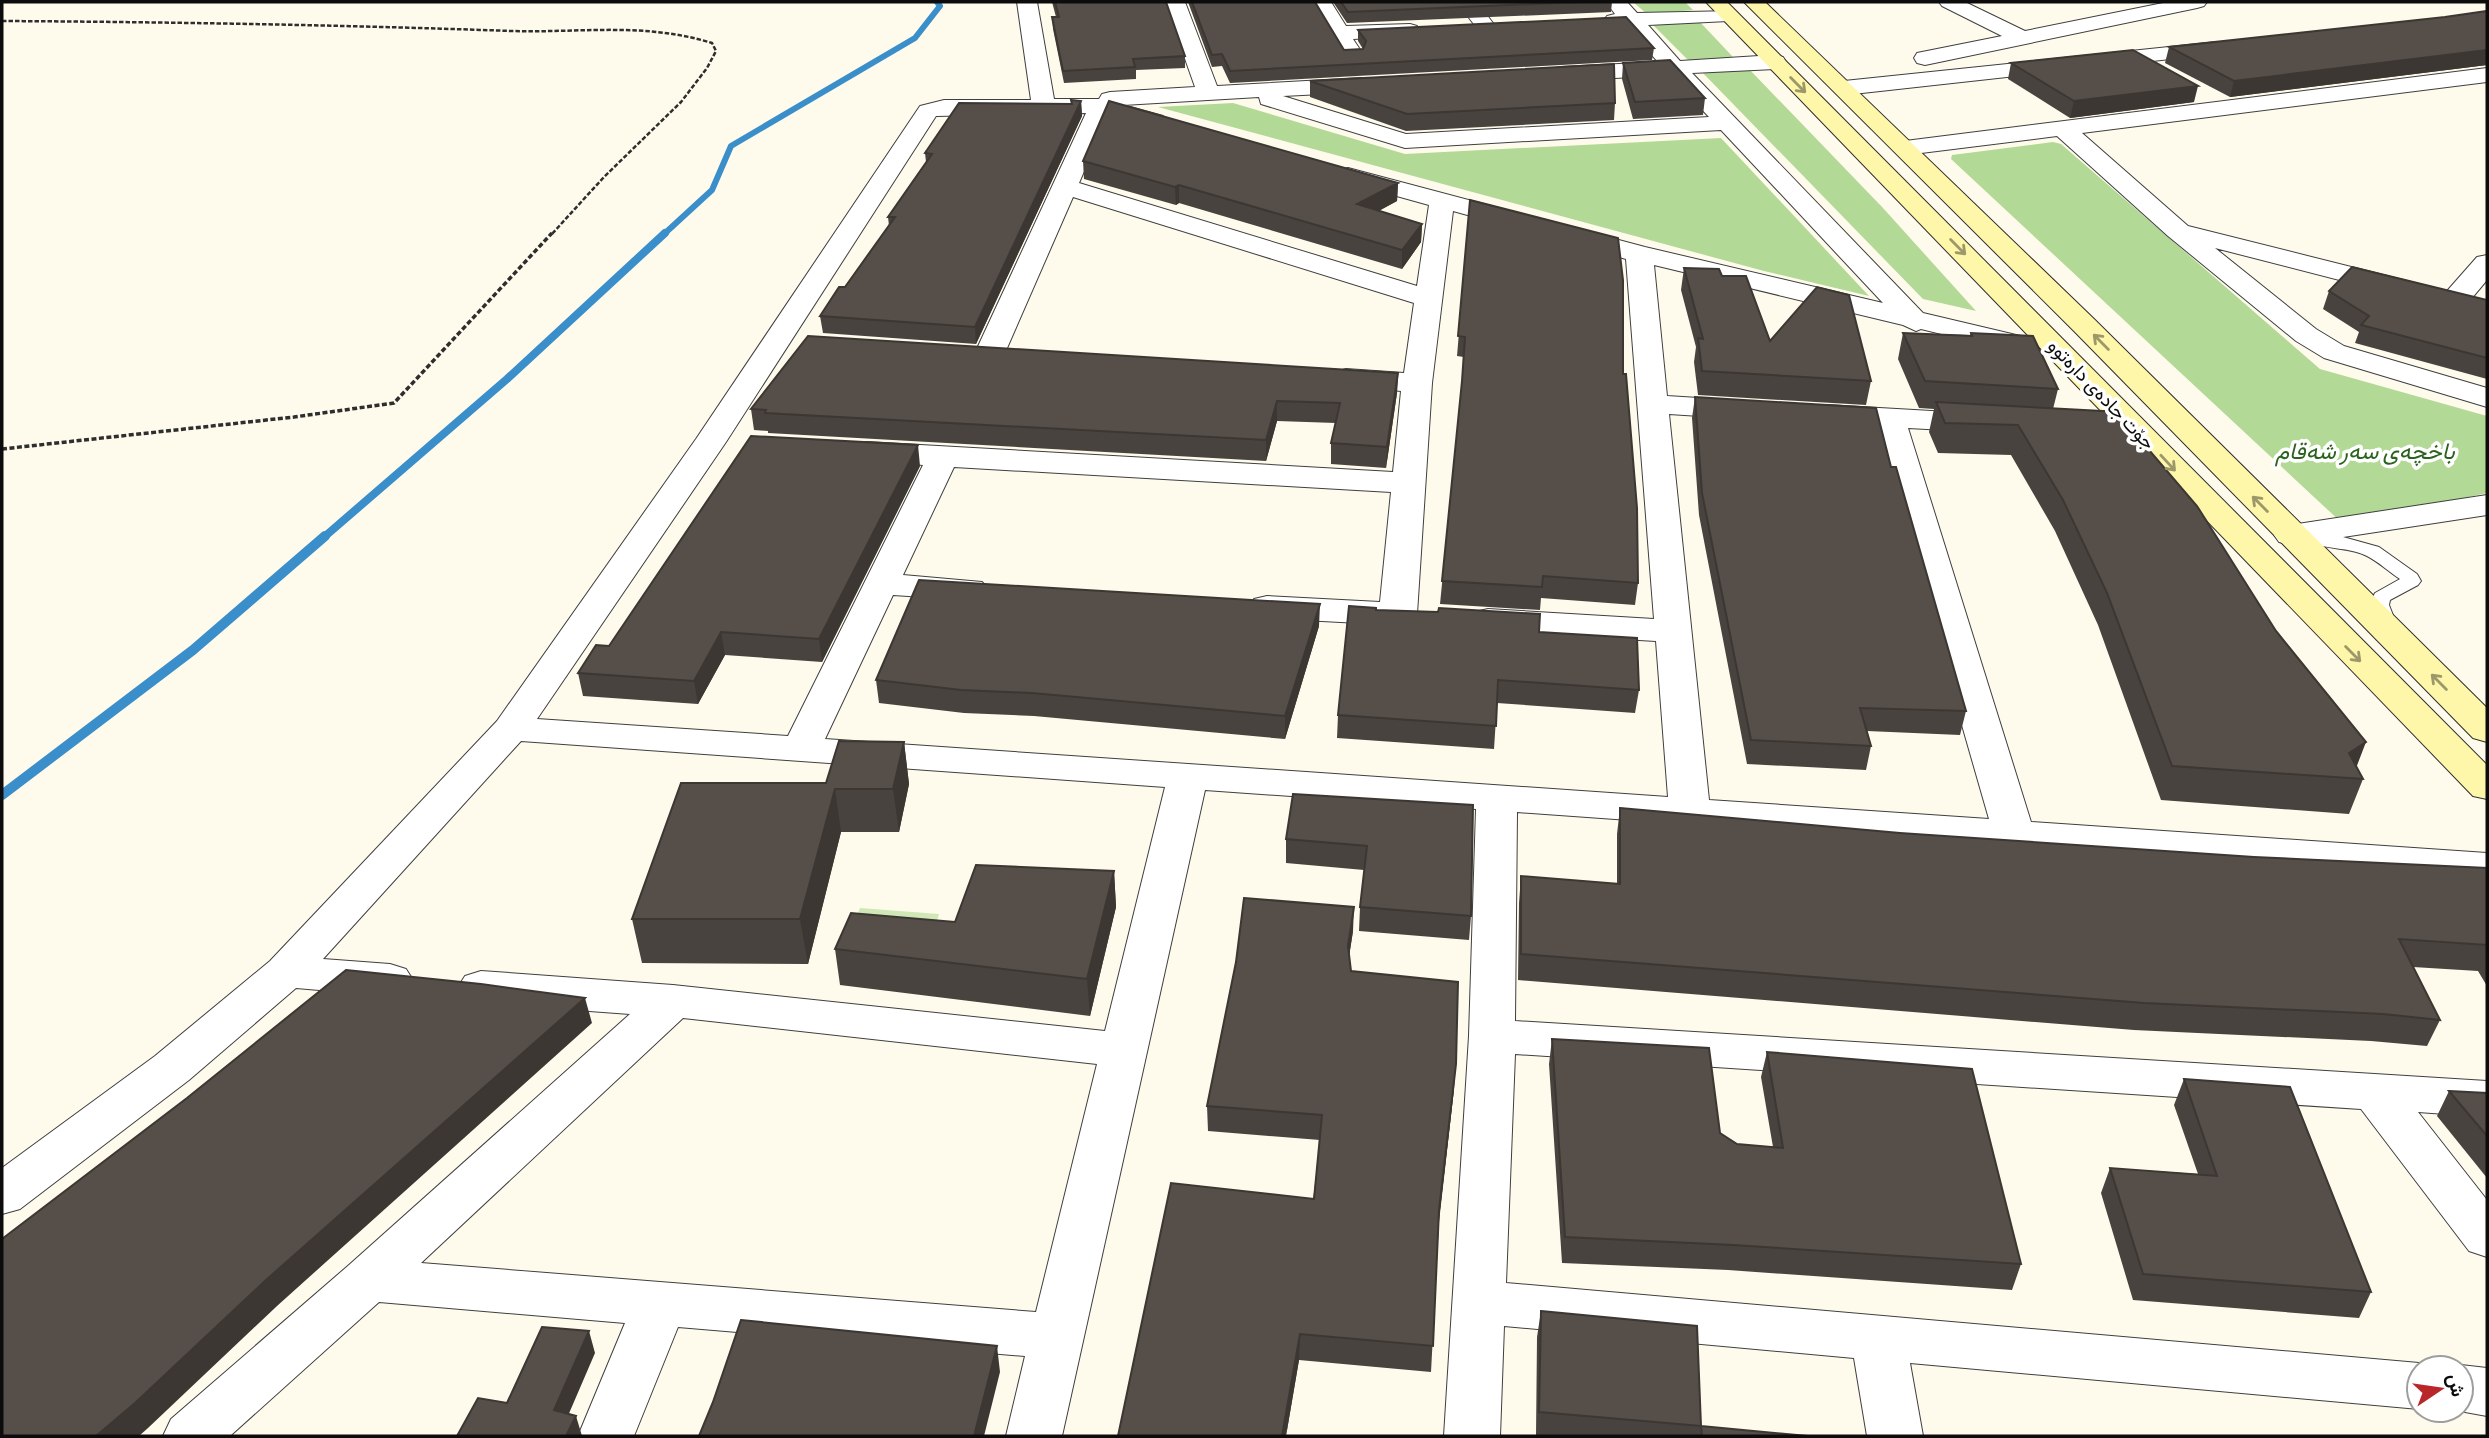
<svg xmlns="http://www.w3.org/2000/svg" width="2489" height="1438" viewBox="0 0 2489 1438" font-family="Bitter,Vazirmatn,serif">
<rect width="100%" height="100%" fill="#fffbec"/>
<path fill="#d0e8b7" d="M860 908 939 914 927 956 847 943Z"/>
<path fill="#b3d996" d="M1633 2H1685L1693 10 1647 14Z
M1699 21 1733 57V58L1688 60 1651 23Z
M1749 69 1883 208 1976 311 1923 299 1700 70Z
M1233 103 1405 154 1721 138 1869 296 1764 271 1158 107Z
M2053 142 2061 144 2320 369 2487 416V493L2343 524 1951 159 1952 155Z"/>
<g fill="none" stroke-linecap="round" stroke-linejoin="round">
<path stroke="#3a8fcb" stroke-width="6" d="M663 235 712 190 731 146 915 38 940 6 937 2"/>
<path stroke="#3a8fcb" stroke-width="8" d="M323 538 507 379 665 233"/>
<path stroke="#3a8fcb" stroke-width="10" d="M2 795 193 650 325 536"/>
<defs>
<path id="service" d="M2307 527 2379 547 2417 574 2421 581 2418 585 2390 600 2389 605 2398 628 2395 632H2381L2369 605 2375 593 2400 579C2389 572 2379 562 2367 556 2347 545 2314 552 2298 533Z"/>
<path id="minor" d="M1017 2H1037L1054 99H1099L1102 94 1110 92 1195 87 1165 2H1185L1217 86 1361 78 1369 80 1372 85 1369 90 1361 92 1283 96 1406 134 1709 117 1669 75 1561 81 1553 79 1550 74 1553 69 1561 67 1658 62 1626 26 1607 24 1604 20 1607 16 1615 14 1606 2H1627L1637 13 1735 11 1738 15 1735 19 1728 21 1648 25 1680 61 1775 55 1783 57 1786 62 1783 67 1775 69 1692 73 1923 313 2033 339 2037 345 2033 351 2023 354 1921 329 1916 331 1903 325 1654 265 1667 396 1746 401 1757 404 1761 410 1757 416 1746 419 1669 414 1709 800 1989 819 1876 426 1816 421 1812 414 1816 407 1827 405 1984 414 1995 416 1999 423 1995 430 1984 432 1908 428 2031 822 2487 853V881L1517 812 1515 1021 2487 1081V1117L2418 1112 2487 1200V1257L2469 1251 2361 1109 1515 1054 1506 1283 2419 1363 2435 1368H2419V1409L1910 1363 1923 1436H1867L1854 1358 1504 1326 1500 1436H1444L1469 1036 1476 809 1205 790 1062 1436H1006L1025 1356 678 1327 634 1436H578L625 1323 379 1302 230 1436H163L171 1419 349 1265 630 1014 481 1003 465 998 458 987 465 976 481 971 673 985 1105 1031 1165 787 521 741 323 959 390 964 406 969 413 980 406 991 390 996 296 988 189 1080 20 1209 2 1214V1168L155 1056 270 961 497 721 696 439 920 106 944 100H1031ZM1259 97 1261 104 1405 148 1721 130 1883 303 1645 247 1348 168 1339 170 1336 175 1339 180 1429 205 1417 286 1079 183 1108 115 1155 128 1163 126 1167 121 1163 116 1123 105ZM1086 113 974 355 979 361 989 364 999 361 1004 355 1073 197 1414 303 1404 373 1346 369 1335 372 1331 378 1335 384 1401 391 1393 472 867 442 856 445 851 452 856 459 923 465 788 736 537 719 726 442 936 116ZM1453 211 1626 259 1654 619 1488 609 1475 612 1470 620 1475 628 1488 631 1656 641 1668 797 825 739 893 595 970 600 982 596 988 589 982 582 903 575 954 467 1391 492 1380 602 1267 596 1254 599 1249 607 1254 615 1267 618 1397 625 1412 622 1417 614 1432 383ZM683 1018 1097 1064 1036 1312 421 1263Z
M1311 2H1331L1346 26 1410 24 1417 26 1420 30 1417 34 1410 36 1353 39 1363 54 1360 59H1344Z
M1457 2H1477L1496 27 1493 31H1479Z
M1939 2H1965L2025 31 2168 2H2207L2204 6 2197 8 1925 65 1917 63 1914 58 1917 53 2002 36 1942 6Z
M2217 42 2225 43 2228 48 2225 53 1844 95 1836 93 1833 88 1836 83 1844 81Z
M2487 68V82L2082 133 2188 226 2447 291 2477 257 2487 255V280L2472 298 2487 302V318L2215 248 2316 329 2344 346 2487 388V407L2324 358 2296 341 2168 236 2057 136 1905 155 1897 153 1893 148 1897 143 1905 141Z
M2487 495V515L2291 545 2279 542 2274 535 2279 528 2291 525Z
M2461 1365 2487 1368V1416L2454 1410H2461V1368H2454Z"/>
<path id="secondary" d="M1706 2H1727L2487 765V799L2473 796Z
M1744 2H1765L2094 319 2487 708V742L2473 738 2074 331Z"/>
</defs>
<use href="#service" stroke="#3f3f3f" stroke-width="2"/>
<use href="#minor" stroke="#3f3f3f" stroke-width="2"/>
<use href="#secondary" stroke="#2e2e2e" stroke-width="2"/>
<path stroke="#2e2e2e" stroke-width="2.5" stroke-dasharray="4.5 2" stroke-linecap="butt" d="M2 21C172 22 342 25 512 31 581 33 644 22 712 43L716 51 707 68 681 102 604 177 551 235"/>
<path stroke="#2e2e2e" stroke-width="3.5" stroke-dasharray="5 2.5" stroke-linecap="butt" d="M2 449 294 417 394 403 552 233"/>
<use href="#service" fill="#fff" fill-rule="evenodd"/>
<use href="#minor" fill="#fff" fill-rule="evenodd"/>
<use href="#secondary" fill="#fef6a8" fill-rule="evenodd"/>
</g>
<path fill="#49433f" d="M1052 2H1166L1185 56V68L1136 70V79L1064 83 1053 29 1052 17H1056Z
M1188 2H1315L1344 50 1363 49 1358 41V30L1654 48 1652 60 1230 83 1222 66 1212 67Z
M1333 2H1612L1611 12 1347 23Z
M2487 11V66V65L2230 97 2165 63 2169 47 2445 17Z
M1623 63 1705 98 1703 115 1633 119 1622 79Z
M2011 63 2194 102 2070 118 2008 79Z
M1310 81 1615 103 1614 120 1406 131 1310 97Z
M1071 100 1081 101 1082 116 976 344 823 333 820 316 845 287 889 226 888 217 926 162 925 153 1071 104Z
M1083 161 1398 183 1397 201 1378 211 1422 224 1421 242 1402 269 1179 203 1176 205 1084 179Z
M1470 200 1623 374 1638 583 1635 605 1541 598 1540 610 1440 604 1462 382 1464 357 1457 356Z
M1684 268 1722 276 1770 341 1871 381 1866 405 1698 395 1694 362 1696 347 1681 290Z
M2329 291 2487 300V379L2355 343 2359 332 2323 309Z
M1903 333 1970 335 1971 333 2058 389 2053 409 2131 429 2356 767 2363 779 2349 814 2161 800 2098 625 2055 531 2011 455 1938 453 1929 432 1934 409 1919 408 1898 359Z
M1398 373 1397 393 1386 468 1331 464V443L1336 423 1277 421 1266 461 768 433V431L754 430 751 409Z
M1695 397 1891 467 1966 711 1960 735 1867 731 1871 746 1866 770 1747 764 1699 515 1692 418Z
M920 466 822 662 725 655 698 704 583 696 578 673 609 646Z
M1376 610 1539 632 1639 690 1635 713 1497 703 1494 749 1337 738 1338 715Z
M1319 626 1285 739 1034 716 964 713 879 703 876 680Z
M904 742 909 784 899 832H841L808 964 642 963 632 919 826 783Z
M1293 794 1471 916 1469 940 1359 931 1360 907 1364 870 1286 863V839Z
M1620 808 1900 833 2254 857 2487 868V986L2478 971 2413 967 2440 1020 2427 1046 2371 1041 2134 1030 1518 980 1519 903 1521 876 1617 884V834Z
M1114 871 1116 907 1090 1016 840 985 835 949 955 922Z
M1353 931 1349 956 1351 971 1454 1089 1439 1222 1431 1372 1299 1360 1286 1436 1320 1140 1208 1131 1207 1106Z
M1552 1039 1720 1133 1737 1144 1773 1147 1761 1077 1767 1052 2021 1264 2012 1290 1728 1270 1562 1263 1549 1064Z
M2184 1079 2371 1292 2359 1318 2133 1300 2101 1193 2110 1168 2198 1174 2174 1105Z
M2449 1091 2487 1093V1178L2437 1116Z
M1541 1311 1701 1426 1808 1436H1536L1537 1337Z"/>
<path fill="#3c3733" d="M2487 50V65L2230 97 2234 81Z
M2198 86 2194 102 2070 118 2074 101Z
M1081 101 1082 116 976 344 975 327Z
M1398 183 1397 201 1357 223V204Z
M1179 185V203L1176 205 1175 187Z
M1422 224 1421 242 1402 269V250Z
M1398 373 1397 393 1386 468 1387 447Z
M1277 401V421L1266 461V440Z
M918 445 920 466 822 662 819 639Z
M1320 604 1319 626 1285 739V716Z
M721 632 725 655 698 704 694 681Z
M904 742 909 784 899 832 893 789Z
M2366 742 2353 776 2349 753Z
M835 789 841 832 808 964 800 919Z
M1114 871 1116 907 1090 1016 1087 979Z
M1354 907 1353 931 1347 970 1348 946Z
M585 998 592 1023 277 1306 148 1428 139 1436H96L266 1280Z
M1456 1064 1454 1089 1437 1236 1439 1210Z
M589 1331 595 1353 561 1432 554 1410Z
M1300 1334 1299 1360 1286 1436H1282Z
M997 1346 1000 1372 984 1436H974Z
M576 1416 582 1436H566Z"/>
<path fill="#554e49" stroke="#3c3733" stroke-width="2" d="M1055 2H1166L1185 56 1133 59 1135 67 1063 71 1052 17H1059Z
M1192 2H1315L1344 50 1363 49 1366 41 1358 30 1626 17 1654 48 1230 71 1222 54 1212 55Z
M1341 2H1579L1348 12Z
M2487 11V50L2234 81 2169 47 2445 17Z
M2133 50 2198 86 2074 101 2011 63Z
M1670 60 1705 98 1635 102 1623 63Z
M1614 64 1615 103 1407 114 1310 81Z
M1071 100 1081 101 975 327 820 316 839 287H845L895 217H888L932 154 925 153 959 103 1072 104Z
M1109 101 1398 183 1357 204 1422 224 1402 250 1179 185 1175 187 1083 161Z
M1470 200 1618 238 1623 280V374H1626L1637 508 1638 583 1543 576 1542 587 1442 581 1462 381 1465 337 1458 336Z
M2352 267 2487 300V358L2361 325 2369 316 2329 291Z
M1684 268 1719 269 1722 276H1746L1770 341 1817 287 1849 295 1871 381 1702 371 1698 338 1703 339Z
M1903 333 1972 336 1971 333 2033 336 2058 389 1925 381Z
M808 336 1398 373 1387 447 1331 443 1340 403 1277 401 1266 440 765 413 766 410 751 409Z
M1695 397 1876 408 1891 467H1896L1966 711 1860 708 1871 746 1751 740 1702 493Z
M1936 402 2121 412 2131 429 2197 506 2276 631 2366 742 2349 753 2363 779 2172 766 2107 593 2063 500 2018 425 1945 423Z
M751 436 918 445 819 639 721 632 694 681 578 673 596 645 609 646Z
M919 580 1320 604 1285 716 1032 693 961 690 876 680Z
M1349 606 1376 608V610L1438 612 1439 608 1540 614 1539 632 1637 638 1639 690 1498 680 1496 726 1338 715Z
M839 741 904 742 893 789H835L800 919H632L681 783H826Z
M1293 794 1473 805 1471 916 1360 907 1367 846 1286 839Z
M1620 808 1900 833 2254 857 2487 868V945L2399 939 2440 1020 2383 1014 2144 1003 1521 954V876L1620 884Z
M976 865 1114 871 1087 979 835 949 851 913 955 922Z
M1244 898 1354 907 1348 946 1351 971 1458 982 1456 1064 1439 1210 1433 1346 1300 1334 1282 1436H1118L1171 1183 1314 1199 1322 1115 1207 1106 1236 962Z
M346 970 481 984 585 998 266 1280 135 1403 96 1436H2V1239L187 1098Z
M1552 1039 1709 1048 1720 1133 1737 1144 1783 1148 1767 1052 1972 1069 2021 1264 1733 1245 1565 1237Z
M2184 1079 2290 1087 2371 1292 2143 1274 2110 1168 2217 1176Z
M2449 1091 2487 1093V1136Z
M1541 1311 1697 1326 1701 1426 1539 1412Z
M741 1320 997 1346 974 1436H699L713 1402Z
M542 1327 589 1331 554 1410 576 1416 566 1436H457L478 1398 507 1403Z
M1701 1426 1808 1436H1702Z"/>
<defs><path id="oneway-shaft" d="M-6 0H5M1.5-3L5.5 0L1.5 3" fill="none" stroke-width="1.6" stroke-linecap="round" stroke-linejoin="round" transform="scale(1.75)"/></defs>
<g stroke="#9d986a">
<use href="#oneway-shaft" transform="translate(1798 85) rotate(45)"/>
<use href="#oneway-shaft" transform="translate(1958 247) rotate(45)"/>
<use href="#oneway-shaft" transform="translate(2101 342) rotate(-135)"/>
<use href="#oneway-shaft" transform="translate(2168 463) rotate(47)"/>
<use href="#oneway-shaft" transform="translate(2260 504) rotate(-135)"/>
<use href="#oneway-shaft" transform="translate(2353 654) rotate(45)"/>
<use href="#oneway-shaft" transform="translate(2439 682) rotate(-135)"/>
</g>
<g text-anchor="middle" stroke-width="7" stroke-linejoin="round" paint-order="stroke">
<g font-size="19" fill="#0c0c0c" stroke="#fff">
<text transform="translate(2102 394) rotate(46)" y="7">جۆت جادەی دارەتوو</text>
</g>
<g font-size="23" font-style="italic" fill="#2b631e" stroke="#fff">
<text x="2365" y="459">باخچەی سەر شەقام</text>
</g>
</g>
<rect width="2489" height="1438" fill="none" stroke="#0c0c0c" stroke-width="7"/>
<g transform="translate(2440 1389) rotate(77)"><circle r="33" fill="#ffffff" stroke="#9e9e9e" stroke-width="2"/>
<path d="M0-5L12 26L0 18L-12 26Z" fill="#ba272b"/>
<text y="-10" font-size="19" font-weight="bold" text-anchor="middle" fill="#0c0c0c">ش</text>
</g>
</svg>
